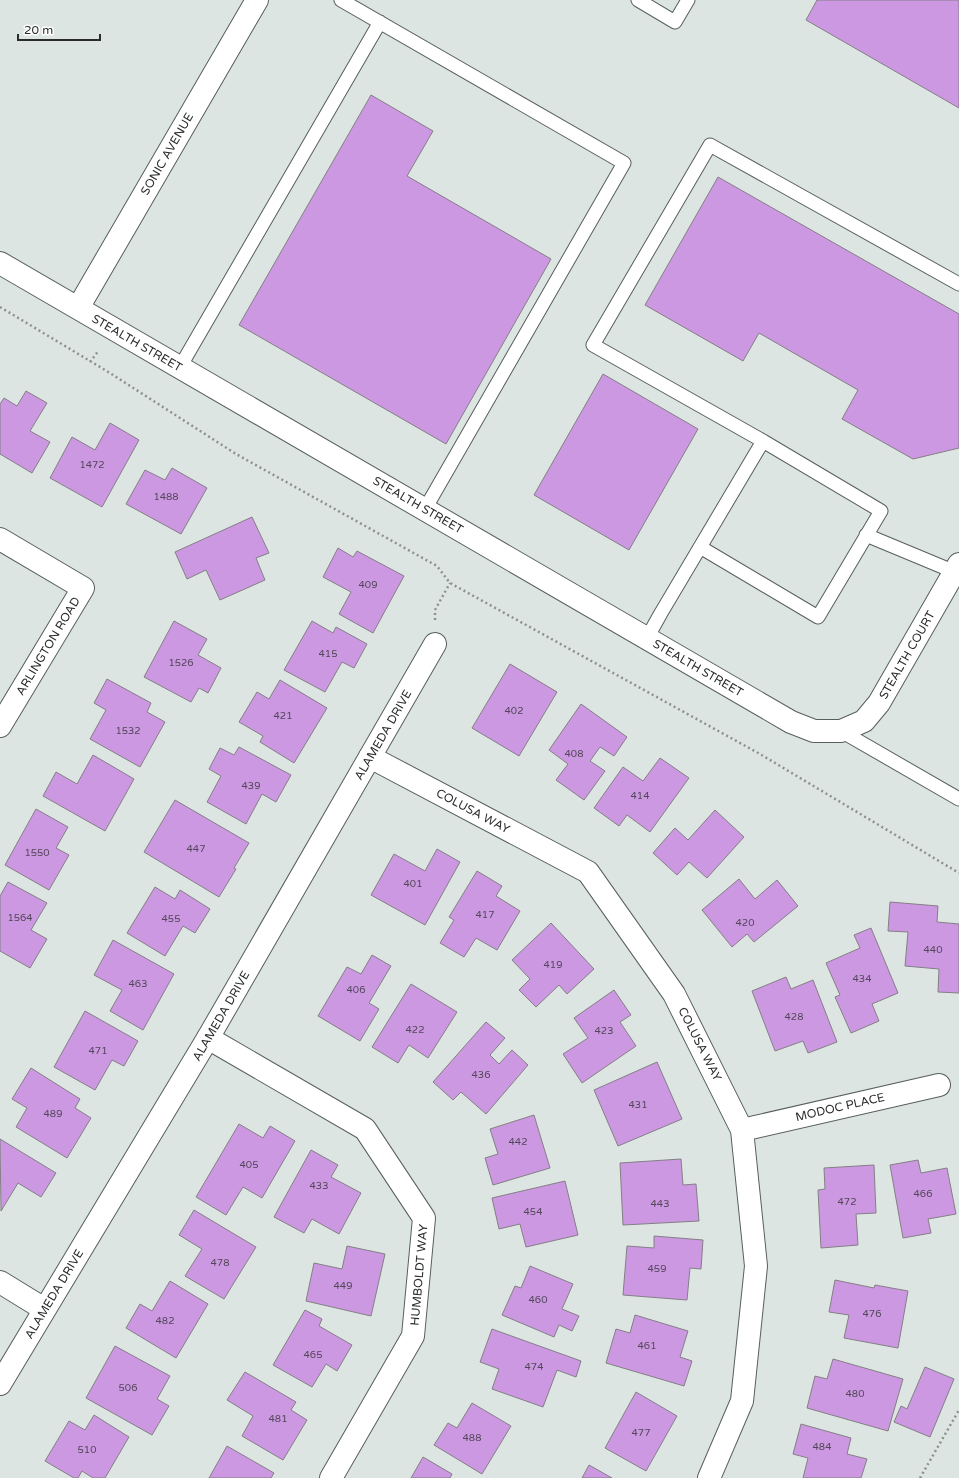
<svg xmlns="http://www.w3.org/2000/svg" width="959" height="1478" viewBox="0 0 959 1478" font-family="'Varela Round',sans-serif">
<rect width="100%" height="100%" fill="#dde5e2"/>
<path fill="#cd98e2" stroke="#837f85" d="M817 0H959V108L806 20Z
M371 95 433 131 407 176 551 259 446 444 239 325Z
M718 177 959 314V448L913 459 842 419 858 390 759 333 743 361 645 305Z
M603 374 698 429 629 550 534 495Z
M26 391 47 403 30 431 50 442 32 473 0 454V404L4 398 17 406Z
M110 423 139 440 102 507 50 478 72 437 95 450Z
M172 468 207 488 181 534 126 504 145 470 165 480Z
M252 517 269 553 256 558 265 580 220 600 206 570 187 579 175 552Z
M338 548 353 557 357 551 404 576 373 633 339 614 351 592 323 577Z
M174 621 207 639 198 655 221 668 208 693 199 688 191 702 144 677Z
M312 621 333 633 336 627 367 644 354 668 342 662 325 692 284 670Z
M510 664 557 692 519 756 472 728Z
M107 679 151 703 147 712 165 722 140 767 90 739 106 710 94 703Z
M280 680 327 708 294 763 260 742 263 736 239 722 257 692 269 699Z
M581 704 627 737 614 756 600 747 590 761 605 771 584 800 556 780 568 764 549 750Z
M239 747 291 775 276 802 262 794 246 824 207 802 221 776 209 769 220 748 234 755Z
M93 755 134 779 105 831 43 796 56 772 77 784Z
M660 758 689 778 650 832 627 815 619 826 594 808 623 767 643 781Z
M175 800 249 843 234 868 236 869 219 897 144 852Z
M36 809 68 827 56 848 69 855 49 890 5 865Z
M715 810 744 837 707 878 689 862 677 875 653 853 675 828 688 840Z
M437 849 460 862 425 925 371 895 394 854 425 871Z
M477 871 502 886 496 896 520 911 497 950 476 938 464 957 440 943 454 920 449 917Z
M739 879 755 899 777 880 798 906 754 942 747 934 732 947 702 910Z
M8 882 47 903 31 930 47 939 30 968 0 951V896Z
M155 887 175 899 180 890 210 909 195 933 183 926 165 956 127 933Z
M890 902 938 906 937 922 959 924V993L938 992 939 969 905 966 908 932 888 931Z
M551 923 594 969 567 994 559 985 536 1007 519 990 530 979 512 960Z
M871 928 898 993 872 1004 879 1021 851 1033 835 997 840 995 826 963 860 948 854 935Z
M113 940 174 974 143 1030 110 1011 122 990 94 975Z
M372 955 391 966 369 1003 379 1009 360 1041 318 1016 347 967 361 974Z
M786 977 791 989 813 980 837 1042 808 1053 803 1041 775 1051 752 991Z
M411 984 457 1012 428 1058 409 1045 398 1063 372 1047Z
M614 990 631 1015 620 1022 636 1046 582 1083 563 1054 588 1038 574 1018Z
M85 1011 138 1041 124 1066 112 1060 95 1090 54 1067Z
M486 1022 505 1038 490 1055 499 1064 512 1050 528 1065 486 1114 461 1092 453 1100 433 1082Z
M657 1062 682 1119 618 1146 594 1090Z
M31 1068 80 1099 75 1108 91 1118 67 1158 16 1127 27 1108 12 1099Z
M534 1115 550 1168 493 1185 485 1158 498 1154 490 1129Z
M239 1124 263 1138 270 1126 295 1141 262 1198 243 1187 226 1215 196 1197Z
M0 1139 56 1173 41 1197 18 1183 1 1211Z
M311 1150 338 1165 331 1177 361 1193 339 1234 312 1219 304 1233 274 1217Z
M681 1159 683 1185 696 1184 699 1221 623 1225 620 1163Z
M918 1160 921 1173 947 1168 956 1214 928 1219 931 1233 903 1238 890 1165Z
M874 1165 876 1213 856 1214 858 1245 821 1248 818 1190 825 1189 824 1168Z
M565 1181 578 1235 526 1247 520 1224 499 1229 492 1198Z
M194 1210 256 1247 224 1299 185 1276 202 1249 179 1235Z
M654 1236 703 1240 701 1269 690 1268 687 1300 623 1295 627 1246 654 1248Z
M347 1246 385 1254 371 1316 306 1301 314 1263 342 1269Z
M530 1266 573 1284 562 1309 579 1316 572 1331 559 1325 554 1337 502 1315 515 1286 521 1288Z
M835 1280 874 1288 875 1285 908 1291 898 1348 844 1338 849 1315 829 1312Z
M170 1281 208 1304 176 1358 126 1328 140 1304 152 1311Z
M305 1310 322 1319 319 1326 352 1345 337 1371 326 1364 312 1387 273 1365Z
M635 1315 688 1331 680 1357 692 1361 684 1386 606 1363 616 1329 630 1333Z
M492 1329 581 1361 576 1377 557 1370 543 1407 492 1389 499 1369 480 1362Z
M115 1346 170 1376 157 1399 169 1406 152 1435 86 1398Z
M833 1359 903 1379 888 1431 807 1408 815 1376 827 1379Z
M925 1367 954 1379 930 1437 894 1422 901 1406 907 1409Z
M245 1372 296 1402 291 1410 307 1420 283 1460 242 1436 253 1416 227 1400Z
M636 1392 677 1416 646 1471 605 1448Z
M472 1403 511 1426 482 1474 434 1445 448 1423 457 1428Z
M94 1415 129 1437 105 1478H93L82 1471 78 1478H74L45 1461 69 1421 85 1430Z
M801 1424 851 1438 847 1454 867 1459 861 1478H803L808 1458 793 1454Z
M227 1446 274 1473 271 1478H209Z
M423 1457 452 1474 450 1478H411Z
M589 1465 612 1478H582Z"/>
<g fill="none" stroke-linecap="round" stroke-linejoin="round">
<defs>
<path id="service" d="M341 0 624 163 425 509
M638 0 675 22 688 0
M180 367 380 22
M763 441 593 345 710 145 959 284
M866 535 955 572
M647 638 661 613 763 441 881 511 818 617 700 547
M841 731 959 799"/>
<path id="minor" d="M0 263 791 722 814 731H841L864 721 879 703 959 564
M78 308 257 0
M0 539 83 588 0 726
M370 757 588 872 674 994 742 1130 756 1266 742 1401 709 1478
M208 1038 365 1129 424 1218 413 1336 331 1478
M742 1130 939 1085
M0 1282 44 1309"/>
<path id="tertiary" d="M0 1384 208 1038 435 644"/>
</defs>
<use href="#service" stroke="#575f5c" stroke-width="15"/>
<use href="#minor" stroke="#575f5c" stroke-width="24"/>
<use href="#tertiary" stroke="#575f5c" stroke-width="24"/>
<path stroke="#8b918f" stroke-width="2.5" stroke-dasharray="2 3" stroke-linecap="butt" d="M0 307 110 373 236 454 437 566 450 583 760 754 959 873
M90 362 99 350
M435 620V610L450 583
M920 1478 959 1410"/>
<use href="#service" stroke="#fff" stroke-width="13"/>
<use href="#minor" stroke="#fff" stroke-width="22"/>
<use href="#tertiary" stroke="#fff" stroke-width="22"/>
</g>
<g text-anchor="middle" stroke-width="3.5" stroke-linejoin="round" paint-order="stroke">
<g font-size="10" fill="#524759">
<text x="92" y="468">1472</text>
<text x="166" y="500">1488</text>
<text x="368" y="588">409</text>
<text x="328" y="657">415</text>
<text x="181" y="666">1526</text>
<text x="514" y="714">402</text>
<text x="283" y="719">421</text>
<text x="128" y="734">1532</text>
<text x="574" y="757">408</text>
<text x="251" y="789">439</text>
<text x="640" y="799">414</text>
<text x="196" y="852">447</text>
<text x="37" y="856">1550</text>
<text x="413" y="887">401</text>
<text x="485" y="918">417</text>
<text x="20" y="921">1564</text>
<text x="171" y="922">455</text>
<text x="745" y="926">420</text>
<text x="933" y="953">440</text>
<text x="553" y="968">419</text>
<text x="862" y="982">434</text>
<text x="138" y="987">463</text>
<text x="356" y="993">406</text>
<text x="794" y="1020">428</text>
<text x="415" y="1033">422</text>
<text x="604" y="1034">423</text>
<text x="98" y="1054">471</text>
<text x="481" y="1078">436</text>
<text x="638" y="1108">431</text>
<text x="53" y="1117">489</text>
<text x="518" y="1145">442</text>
<text x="249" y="1168">405</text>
<text x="319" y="1189">433</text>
<text x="923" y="1197">466</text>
<text x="847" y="1205">472</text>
<text x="660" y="1207">443</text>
<text x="533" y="1215">454</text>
<text x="220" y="1266">478</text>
<text x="657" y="1272">459</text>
<text x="343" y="1289">449</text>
<text x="538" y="1303">460</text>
<text x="872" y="1317">476</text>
<text x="165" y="1324">482</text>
<text x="647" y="1349">461</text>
<text x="313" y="1358">465</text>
<text x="534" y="1370">474</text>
<text x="128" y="1391">506</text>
<text x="855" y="1397">480</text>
<text x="278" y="1422">481</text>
<text x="641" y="1436">477</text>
<text x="472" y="1441">488</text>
<text x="822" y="1450">484</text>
<text x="87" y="1453">510</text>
</g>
<g font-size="12" fill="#292c2b" stroke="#fff">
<text transform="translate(167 154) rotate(-60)" y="4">SONIC AVENUE</text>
<text transform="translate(137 343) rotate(30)" y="4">STEALTH STREET</text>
<text transform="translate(418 505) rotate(30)" y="4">STEALTH STREET</text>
<text transform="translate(48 646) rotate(-59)" y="4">ARLINGTON ROAD</text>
<text transform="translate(907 655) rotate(-60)" y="4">STEALTH COURT</text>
<text transform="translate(698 668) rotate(30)" y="4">STEALTH STREET</text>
<text transform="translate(383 735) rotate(-60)" y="4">ALAMEDA DRIVE</text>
<text transform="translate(473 811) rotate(28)" y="4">COLUSA WAY</text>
<text transform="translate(221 1016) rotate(-60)" y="4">ALAMEDA DRIVE</text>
<text transform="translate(700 1044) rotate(63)" y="4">COLUSA WAY</text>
<text transform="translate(840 1107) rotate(-13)" y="4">MODOC PLACE</text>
<text transform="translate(419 1275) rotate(-85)" y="4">HUMBOLDT WAY</text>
<text transform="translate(54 1294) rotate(-59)" y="4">ALAMEDA DRIVE</text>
</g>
</g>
<path d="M18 34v6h82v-6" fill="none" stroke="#292c2b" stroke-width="2"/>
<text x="24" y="34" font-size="12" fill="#292c2b" stroke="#ffffff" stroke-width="3" paint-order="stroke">20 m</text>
</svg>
